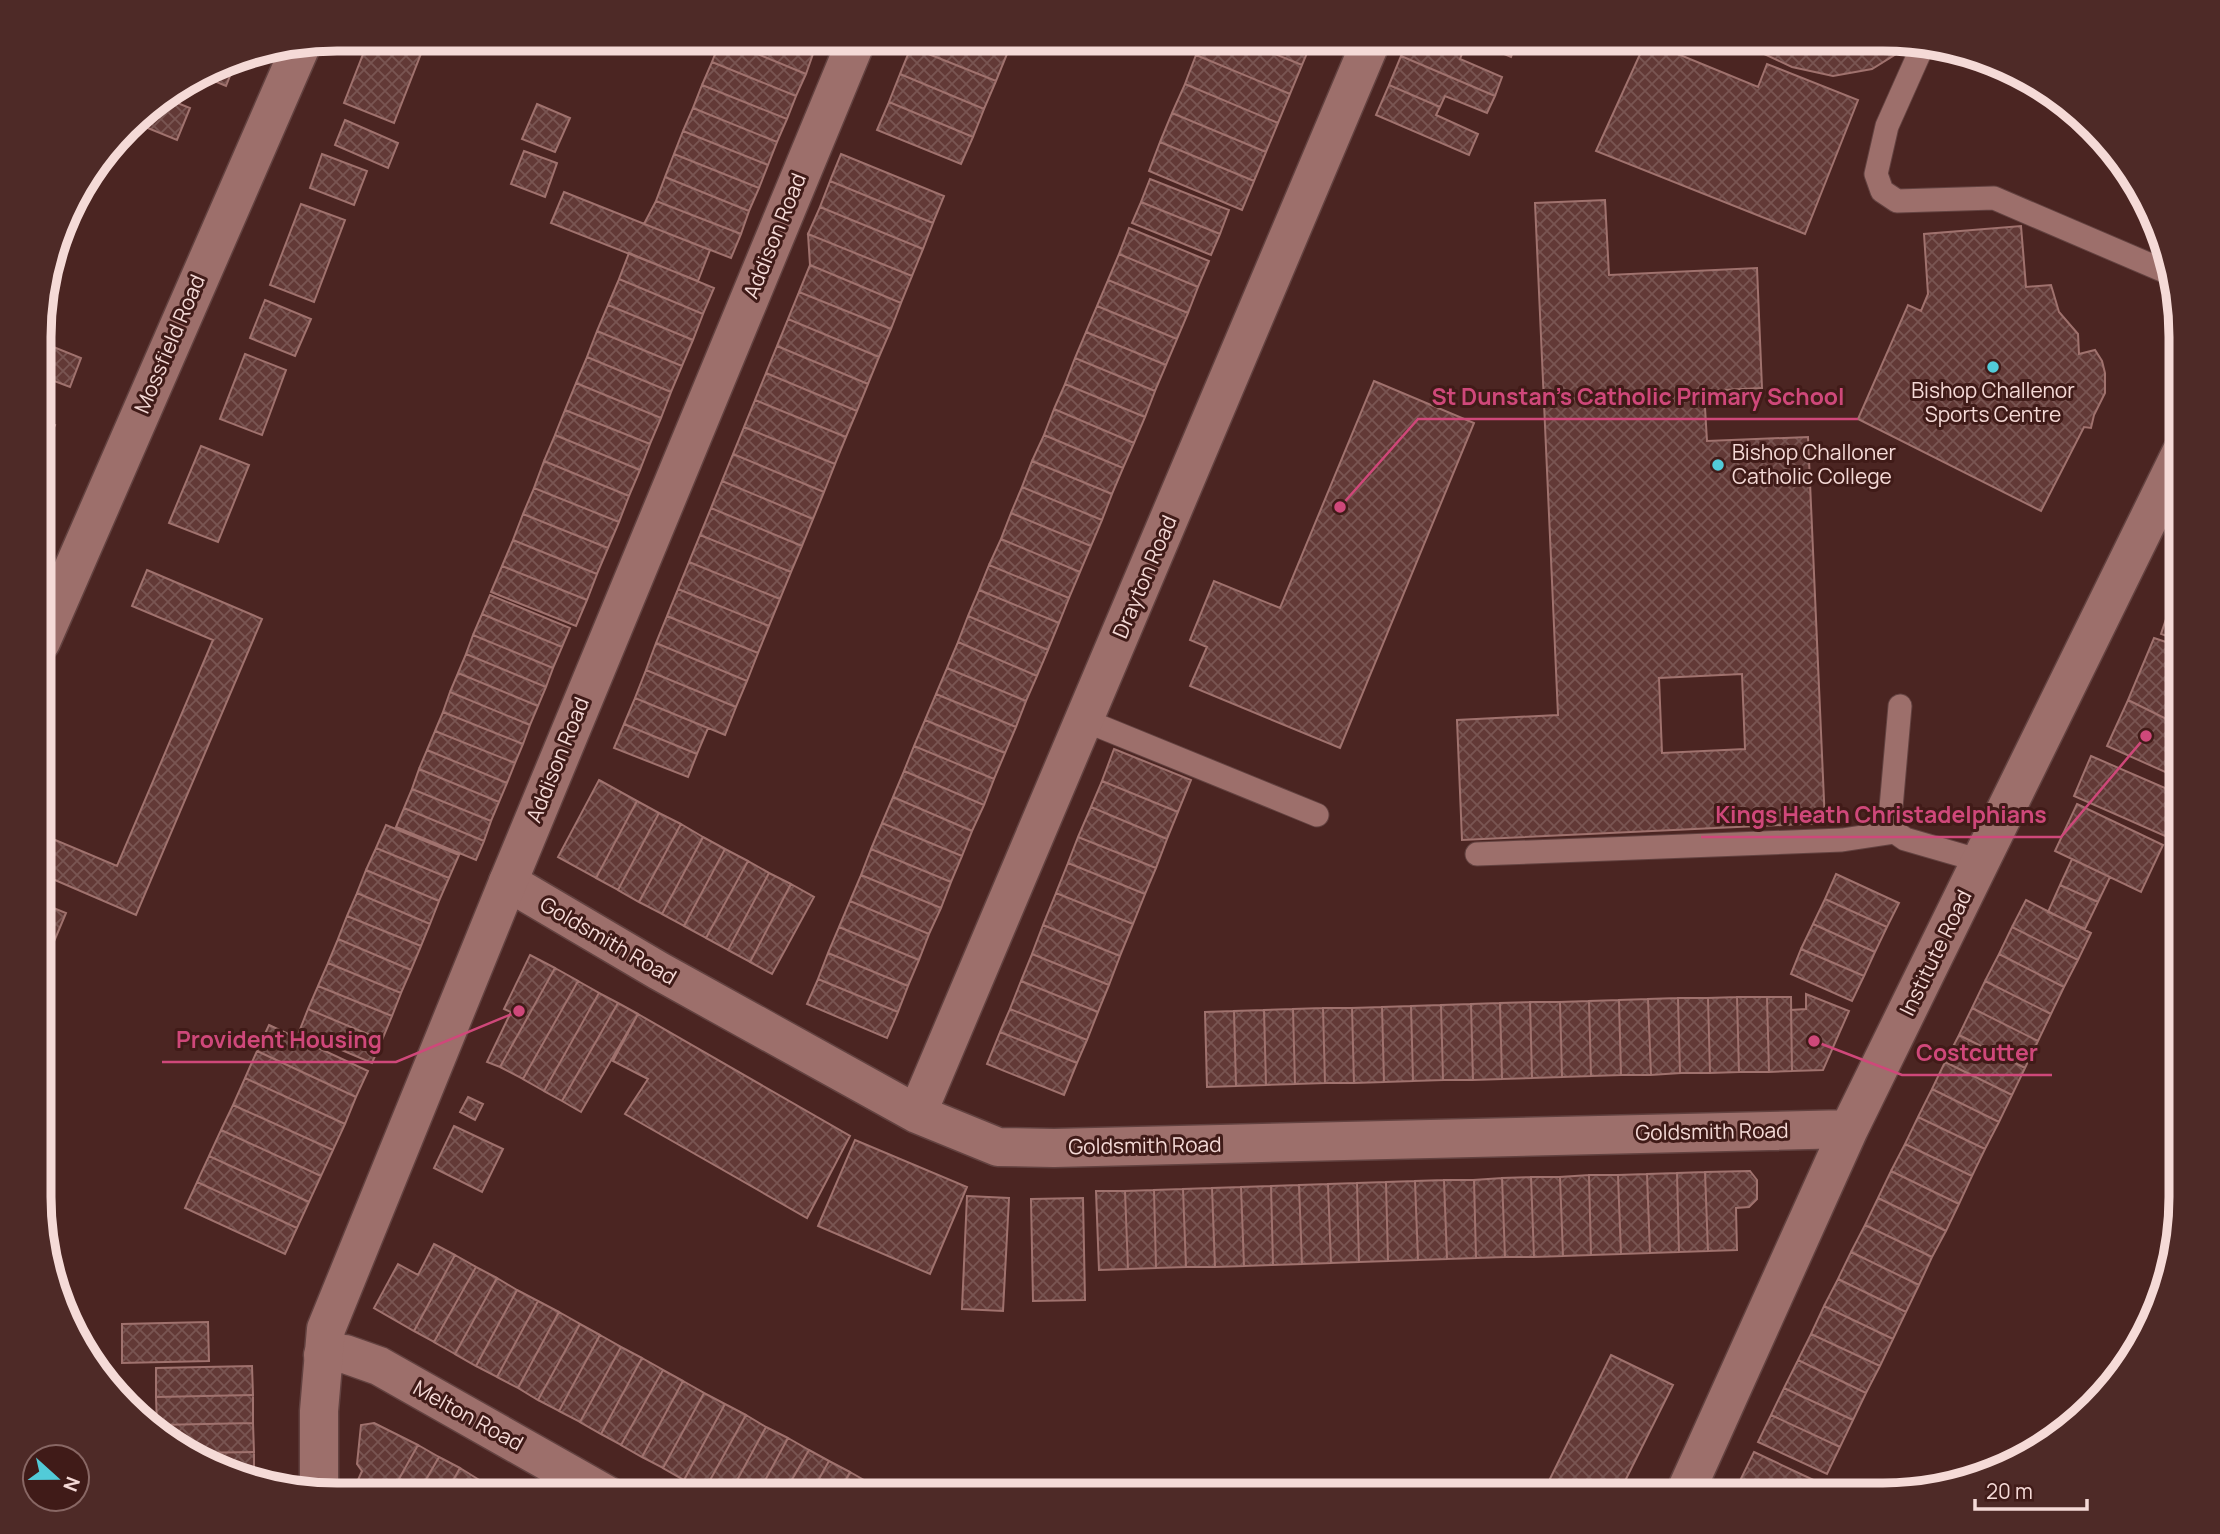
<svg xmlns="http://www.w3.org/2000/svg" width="2220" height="1534" viewBox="0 0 2220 1534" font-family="Manrope,sans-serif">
<defs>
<pattern id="building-cross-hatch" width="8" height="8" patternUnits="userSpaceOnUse" patternTransform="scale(1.75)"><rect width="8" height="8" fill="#623936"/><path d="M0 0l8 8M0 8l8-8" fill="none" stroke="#795552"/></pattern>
</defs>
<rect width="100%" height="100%" fill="#4b2522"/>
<path fill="url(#building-cross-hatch)" stroke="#a0726e" stroke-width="2" fill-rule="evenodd" d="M369 39H390L422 51 394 123 344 103Z
M721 39H785L814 51 806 74Z
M721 39 806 74 796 96 712 62Z
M785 39H819L814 51Z
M915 39H971L1007 54 996 81 911 47Z
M971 39H1013L1007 54Z
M1203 39H1238L1302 65 1290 94 1196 55Z
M1238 39H1313L1302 65Z
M1409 39H1441L1464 49 1460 59 1502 77 1495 96 1401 56Z
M1441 39H1518L1511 57 1469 39 1464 49Z
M1753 39H1902L1912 41 1909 46 1872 69 1833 76 1792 67 1764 54Z
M1646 41 1758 87 1767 64 1858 100 1805 234 1596 151Z
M911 47 996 81 984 109 900 74Z
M1196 55 1290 94 1278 123 1185 84Z
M1401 56 1495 96 1487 113 1445 96 1440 107 1389 85Z
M237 58 226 86 200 75 223 61Z
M712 62 796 96 787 119 702 85Z
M900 74 984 109 973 137 889 102Z
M1185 84 1278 123 1266 152 1172 113Z
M702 85 787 119 777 142 693 108Z
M1389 85 1440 107 1436 115 1478 134 1469 155 1376 115Z
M165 98 190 108 177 140 133 122 140 113Z
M889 102 973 137 961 164 877 130Z
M537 104 570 118 555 152 522 139Z
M693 108 777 142 768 165 683 131Z
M1172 113 1266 152 1254 181 1160 142Z
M345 120 398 143 388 168 335 145Z
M683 131 768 165 759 188 674 154Z
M1160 142 1254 181 1242 210 1149 171Z
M524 151 557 163 545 197 511 184Z
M322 154 367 171 354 205 310 188Z
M674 154 759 188 749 211 665 177Z
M841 154 944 196 933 223 830 181Z
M665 177 749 211 741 234 656 201Z
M1150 179 1229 210 1220 234 1141 202Z
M830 181 933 223 923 249 820 207Z
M564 192 710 250 698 281 551 223Z
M1605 200 1609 275 1757 268 1762 388 1704 391 1707 441 1808 437 1825 823 1462 840 1457 720 1558 715 1535 203ZM1742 674 1745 749 1662 753 1659 678Z
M656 201 741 234 731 258 644 224Z
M1141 202 1220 234 1211 255 1132 223Z
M301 204 345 220 314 302 270 285Z
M820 207 923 249 912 276 808 234Z
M2021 226 2026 287 2051 285 2059 312 2078 334 2079 354 2095 350 2102 361 2105 373V393L2094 415 2091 428 2084 427 2041 511 1858 419 1908 305 1921 311 1928 294 1924 234Z
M1129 228 1209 261 1198 287 1119 254Z
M808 234 912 276 901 303 810 265Z
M629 253 714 288 703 314 619 279Z
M1119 254 1198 287 1188 313 1108 280Z
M810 265 901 303 891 329 799 292Z
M619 279 703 314 693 340 608 305Z
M1108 280 1188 313 1177 339 1097 306Z
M799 292 891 329 879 357 788 319Z
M265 300 311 319 295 356 250 338Z
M608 305 693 340 682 366 597 331Z
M1097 306 1177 339 1166 365 1086 332Z
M788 319 879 357 868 384 777 346Z
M597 331 682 366 671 392 587 357Z
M1086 332 1166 365 1155 391 1075 358Z
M41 342 81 358 70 387 41 376Z
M777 346 868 384 857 411 766 373Z
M245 354 286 370 262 435 220 419Z
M587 357 671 392 661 418 576 383Z
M1075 358 1155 391 1145 417 1065 384Z
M766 373 857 411 846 437 755 400Z
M1374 381 1474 423 1340 748 1190 686 1207 647 1190 640 1214 581 1280 608Z
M576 383 661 418 650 444 565 410Z
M1065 384 1145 417 1134 443 1054 409Z
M755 400 846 437 835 464 744 427Z
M1054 409 1134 443 1123 468 1044 435Z
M565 410 650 444 640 470 555 435Z
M41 419 55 425 41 458Z
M744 427 835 464 824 492 733 454Z
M555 435 640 470 629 496 544 461Z
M1044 435 1123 468 1112 494 1032 461Z
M201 446 249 465 218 542 169 523Z
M733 454 824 492 813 519 722 481Z
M544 461 629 496 619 522 534 488Z
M1032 461 1112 494 1102 520 1022 487Z
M722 481 813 519 802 546 711 508Z
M1022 487 1102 520 1091 546 1011 513Z
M534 488 619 522 608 548 523 514Z
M711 508 802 546 791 572 700 535Z
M1011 513 1091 546 1080 572 1001 539Z
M523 514 608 548 597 574 513 540Z
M700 535 791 572 780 599 689 562Z
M1001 539 1080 572 1069 598 989 565Z
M513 540 597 574 587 600 502 566Z
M689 562 780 599 769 626 678 589Z
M989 565 1069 598 1059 623 979 590Z
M502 566 587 600 576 626 491 592Z
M147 570 262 619 136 915 41 874V834L117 866 213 640 132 606Z
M2179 581 2181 582V641L2161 634Z
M678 589 769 626 758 653 667 616Z
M979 590 1059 623 1048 650 968 616Z
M490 595 570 628 562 647 482 614Z
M482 614 562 647 553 668 473 635Z
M667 616 758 653 747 681 656 643Z
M968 616 1048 650 1037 676 958 642Z
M473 635 553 668 546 687 466 654Z
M2154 638 2181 647V685L2166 719 2128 700Z
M958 642 1037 676 1026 701 947 668Z
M656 643 747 681 736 707 646 670Z
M466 654 546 687 538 706 458 673Z
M947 668 1026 701 1016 727 936 694Z
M646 670 736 707 725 735 635 698Z
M458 673 538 706 530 725 450 692Z
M450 692 530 725 523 744 443 712Z
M936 694 1016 727 1005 753 925 720Z
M635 698 708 728 697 754 624 724Z
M2128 700 2181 726V779L2107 746Z
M443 712 523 744 515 763 435 731Z
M925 720 1005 753 994 779 914 746Z
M624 724 697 754 688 777 614 748Z
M435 731 515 763 507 783 427 750Z
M914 746 994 779 984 805 904 771Z
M1114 749 1191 780 1178 812 1102 781Z
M427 750 507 783 499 802 419 769Z
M2091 756 2181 795V843L2074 796Z
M419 769 499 802 491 821 412 789Z
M904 771 984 805 972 831 893 797Z
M599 780 637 801 596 878 558 857Z
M1102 781 1178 812 1167 839 1091 807Z
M412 789 491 821 484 841 404 808Z
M893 797 972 831 962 856 882 823Z
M637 801 659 813 618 890 596 878Z
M2077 804 2163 845 2141 892 2055 851Z
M1091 807 1167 839 1156 868 1078 837Z
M404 808 484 841 476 860 396 827Z
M659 813 681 824 639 902 618 890Z
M882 823 962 856 951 882 871 849Z
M681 824 703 837 662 914 639 902Z
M386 825 459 855 449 878 376 848Z
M703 837 725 849 684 926 662 914Z
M1078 837 1156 868 1145 894 1068 863Z
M376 848 449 878 439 901 366 870Z
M725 849 748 861 706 938 684 926Z
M871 849 951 882 941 908 861 875Z
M2072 859 2110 877 2098 902 2060 885Z
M748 861 769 873 728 950 706 938Z
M1068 863 1145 894 1133 924 1056 893Z
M366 870 439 901 430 924 357 893Z
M769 873 791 884 750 962 728 950Z
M1836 874 1899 903 1887 927 1825 899Z
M861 875 941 908 929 934 850 901Z
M791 884 814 897 772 974 750 962Z
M2060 885 2098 902 2085 929 2048 912Z
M357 893 430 924 421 946 347 916Z
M1056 893 1133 924 1120 956 1043 925Z
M1825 899 1887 927 1875 952 1813 924Z
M2026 900 2091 933 2078 960 2012 927Z
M850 901 929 934 919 960 839 927Z
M41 903 66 913 45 963 41 961Z
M347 916 421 946 411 970 338 939Z
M1813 924 1875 952 1864 976 1801 949Z
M1043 925 1120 956 1109 985 1032 954Z
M839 927 919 960 908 986 828 953Z
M2012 927 2078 960 2064 987 1999 954Z
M338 939 411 970 401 993 328 963Z
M1801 949 1864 976 1852 1001 1791 974Z
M828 953 908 986 898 1012 818 979Z
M1032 954 1109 985 1098 1012 1021 981Z
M1999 954 2064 987 2051 1014 1985 981Z
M530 955 555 968 500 1067 487 1062 511 1012 504 1009Z
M328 963 401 993 392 1016 318 986Z
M555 968 578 981 523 1079 500 1067Z
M818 979 898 1012 887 1038 807 1004Z
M578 981 599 993 544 1091 523 1079Z
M1021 981 1098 1012 1087 1040 1010 1009Z
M1985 981 2051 1014 2038 1041 1972 1008Z
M318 986 392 1016 382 1040 308 1009Z
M599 993 618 1003 562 1101 544 1091Z
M1806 994 1849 1011 1823 1070 1792 1071 1791 1010 1806 1009Z
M1737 997H1767L1769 1072H1739Z
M1737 997 1739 1072 1710 1073 1708 998Z
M1767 997H1791L1792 1071 1769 1072Z
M1678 998H1708L1710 1073H1680Z
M1678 998 1680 1073 1651 1075 1648 999Z
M1648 999 1651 1075H1621L1619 1000Z
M1619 1000 1621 1075 1591 1076 1589 1001Z
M1589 1001 1591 1076 1562 1077 1560 1002Z
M1530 1002H1560L1562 1077 1532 1078Z
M1530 1002 1532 1078 1502 1079 1500 1003Z
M618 1003 638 1014 581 1112 562 1101Z
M1500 1003 1502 1079 1473 1080 1471 1004Z
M1471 1004 1473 1080H1443L1441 1005Z
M1441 1005 1443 1080 1413 1081 1411 1006Z
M1411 1006 1413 1081 1384 1082 1382 1007Z
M1382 1007 1384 1082 1354 1083 1352 1008Z
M1323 1008H1352L1354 1083H1325Z
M1323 1008 1325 1083 1295 1084 1293 1009Z
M1972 1008 2038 1041 2025 1068 1959 1035Z
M308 1009 382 1040 372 1063 299 1032Z
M1010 1009 1087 1040 1077 1063 1000 1032Z
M1293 1009 1295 1084 1266 1085 1264 1010Z
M1264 1010 1266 1085 1236 1086 1234 1011Z
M1234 1011 1236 1086 1207 1087 1205 1012Z
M638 1014 850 1136 807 1218 625 1114 648 1079 613 1061Z
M269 1025 368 1071 356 1097 257 1051Z
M1000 1032 1077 1063 1064 1095 987 1064Z
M1959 1035 2025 1068 2012 1095 1945 1062Z
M257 1051 356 1097 345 1124 245 1078Z
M1945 1062 2012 1095 1999 1122 1932 1089Z
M245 1078 345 1124 333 1150 233 1105Z
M1932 1089 1999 1122 1985 1149 1918 1117Z
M468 1097 483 1104 475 1120 460 1112Z
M233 1105 333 1150 321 1176 221 1130Z
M1918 1117 1985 1149 1972 1176 1905 1144Z
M454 1126 503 1149 482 1192 434 1168Z
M221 1130 321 1176 309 1202 209 1156Z
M855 1140 967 1187 930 1274 818 1226Z
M1905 1144 1972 1176 1959 1204 1891 1171Z
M209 1156 309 1202 297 1228 197 1182Z
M1750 1171 1757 1180V1199L1749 1207 1736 1208 1737 1250 1708 1251 1705 1172Z
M1891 1171 1959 1204 1946 1231 1878 1198Z
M1705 1172 1708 1251 1679 1252 1677 1173Z
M1677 1173 1679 1252 1650 1253 1647 1174Z
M1647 1174 1650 1253 1621 1254 1618 1175Z
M1589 1175 1591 1255 1563 1256 1560 1177Z
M1589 1175H1618L1621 1254 1591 1255Z
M1531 1177H1560L1563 1256 1534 1257Z
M1531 1177 1534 1257H1505L1502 1178Z
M1502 1178 1505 1257 1476 1258 1474 1180Z
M1444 1180H1474L1476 1258 1447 1259Z
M1444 1180 1447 1259 1418 1260 1415 1181Z
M1415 1181 1418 1260 1388 1261 1386 1182Z
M197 1182 297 1228 285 1254 185 1208Z
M1386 1182 1388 1261 1359 1262 1357 1183Z
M1357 1183 1359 1262 1331 1263 1328 1184Z
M1328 1184 1331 1263 1302 1264 1299 1185Z
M1299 1185 1302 1264 1273 1265 1271 1186Z
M1271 1186 1273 1265 1244 1266 1241 1187Z
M1241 1187 1244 1266 1215 1267 1212 1188Z
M1212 1188 1215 1267H1186L1183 1189Z
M1183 1189 1186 1267 1156 1268 1154 1190Z
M1154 1190 1156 1268 1128 1269 1125 1191Z
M1096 1191H1125L1128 1269 1099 1270Z
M967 1196 1009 1198 1003 1311 962 1309Z
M1083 1198 1085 1300 1033 1301 1031 1199Z
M1878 1198 1946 1231 1932 1257 1865 1225Z
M1865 1225 1932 1257 1919 1285 1851 1252Z
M434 1244 455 1255 414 1331 374 1308 398 1264 418 1275Z
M1851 1252 1919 1285 1906 1312 1838 1279Z
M455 1255 476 1267 434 1342 414 1331Z
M476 1267 497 1278 455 1354 434 1342Z
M497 1278 517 1290 476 1366 455 1354Z
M1838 1279 1906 1312 1893 1339 1824 1306Z
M517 1290 538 1301 497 1377 476 1366Z
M538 1301 559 1312 518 1388 497 1377Z
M1824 1306 1893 1339 1880 1366 1811 1334Z
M559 1312 580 1324 538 1400 518 1388Z
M208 1322 209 1361 122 1363V1324Z
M580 1324 600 1335 559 1411 538 1400Z
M1811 1334 1880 1366 1866 1393 1798 1360Z
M600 1335 621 1347 580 1422 559 1411Z
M621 1347 642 1358 601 1434 580 1422Z
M1611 1355 1673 1385 1618 1495H1542Z
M642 1358 663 1370 621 1445 601 1434Z
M1798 1360 1866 1393 1853 1420 1784 1388Z
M252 1366 253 1395 156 1397V1368Z
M663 1370 683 1381 642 1457 621 1445Z
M683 1381 704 1393 663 1468 642 1457Z
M1784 1388 1853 1420 1840 1447 1771 1415Z
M704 1393 725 1404 684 1480 663 1468Z
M253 1395V1423L157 1425 156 1397Z
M725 1404 746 1415 704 1491 684 1480Z
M746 1415 766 1427 729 1495H712L704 1491Z
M1771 1415 1840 1447 1827 1474 1758 1442Z
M253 1423 254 1452 192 1453 157 1435V1425Z
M374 1423 418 1445 390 1495H363L354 1489 362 1471 357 1464 361 1425Z
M766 1427 788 1438 757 1495H729Z
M788 1438 809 1450 783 1495H757Z
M418 1445 439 1457 417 1495H390Z
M809 1450 829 1461 810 1495H783Z
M254 1452V1481H248L241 1480 192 1453Z
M1754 1452 1820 1483 1814 1495H1733Z
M439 1457 460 1468 445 1495H417Z
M829 1461 850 1472 838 1495H810Z
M460 1468 481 1481 473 1495H445Z
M850 1472 871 1484 864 1495H838Z
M481 1481 502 1492 501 1495H473Z
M871 1484 892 1495H864Z"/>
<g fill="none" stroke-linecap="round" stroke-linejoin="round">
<defs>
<path id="service" d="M1924 43 1887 126 1876 174 1882 191 1897 201 1994 198 2169 273
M1900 706 1890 819 1895 832 1905 839 1981 861
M1084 720 1317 815
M1477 854 1842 840 1895 832"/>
<path id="minor" d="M41 642 301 46
M508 882 659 971 917 1114 998 1147 1054 1148 1849 1129
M917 1114 1372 39
M323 1355 345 1354 379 1366 607 1495
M1684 1495 1849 1129 2181 453"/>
<path id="secondary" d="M319 1495V1411L326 1329 508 882 857 39"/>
</defs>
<use href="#service" stroke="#634240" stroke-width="25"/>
<use href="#minor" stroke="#634240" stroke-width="41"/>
<use href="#secondary" stroke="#634240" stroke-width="41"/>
<use href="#service" stroke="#9d6f6b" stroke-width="23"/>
<use href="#minor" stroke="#9d6f6b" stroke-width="38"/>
<use href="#secondary" stroke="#9d6f6b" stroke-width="38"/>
</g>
<g fill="#52cbd8" stroke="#401b18" stroke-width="2.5">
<circle cx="1993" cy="367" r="7"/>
<circle cx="1718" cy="465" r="7"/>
</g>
<g text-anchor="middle" stroke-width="6" stroke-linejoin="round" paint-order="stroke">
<g font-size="21" fill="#f5dad7" stroke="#401b18">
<text transform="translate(775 236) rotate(-68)" y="7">Addison Road</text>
<text transform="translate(170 344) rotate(-67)" y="7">Mossfield Road</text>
<text transform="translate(1145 577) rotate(-67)" y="7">Drayton Road</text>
<text transform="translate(558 760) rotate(-68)" y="7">Addison Road</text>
<text transform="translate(608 941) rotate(30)" y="7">Goldsmith Road</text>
<text transform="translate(1936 953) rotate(-64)" y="7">Institute Road</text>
<text transform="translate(1712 1132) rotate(-1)" y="7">Goldsmith Road</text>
<text transform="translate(1145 1146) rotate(-1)" y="7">Goldsmith Road</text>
<text transform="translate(468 1416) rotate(29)" y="7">Melton Road</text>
</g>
<g font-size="21" fill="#f5dad7" stroke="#401b18">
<text x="1993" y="398">Bishop Challenor<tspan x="1993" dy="24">Sports Centre</tspan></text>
<text x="1732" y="460" text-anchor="start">Bishop Challoner<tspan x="1732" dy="24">Catholic College</tspan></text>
</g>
</g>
<path d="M0 0H2220V1534H0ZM337 51H1883A286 286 0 0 1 2169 337V1197A286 286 0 0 1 1883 1483H337A286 286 0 0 1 51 1197V337A286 286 0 0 1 337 51Z" fill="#4e2a27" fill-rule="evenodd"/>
<path fill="none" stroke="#f5dad7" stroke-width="9" d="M337 51H1883A286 286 0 0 1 2169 337V1197A286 286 0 0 1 1883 1483H337A286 286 0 0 1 51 1197V337A286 286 0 0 1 337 51Z"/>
<path fill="none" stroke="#cf487a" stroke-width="2.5" d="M1340 507L1418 419H1858M2146 736L2061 837H1701M519 1011L396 1062H162M1814 1041L1902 1075H2052"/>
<g fill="#cf487a" stroke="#401b18" stroke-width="2.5">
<circle cx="1340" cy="507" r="7"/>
<circle cx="2146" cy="736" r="7"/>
<circle cx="519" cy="1011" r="7"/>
<circle cx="1814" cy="1041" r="7"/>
</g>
<g font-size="23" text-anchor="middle" font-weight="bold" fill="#cf487a" stroke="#401b18" stroke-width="6" stroke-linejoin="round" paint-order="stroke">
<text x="1638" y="405">St Dunstan's Catholic Primary School</text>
<text x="1881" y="823">Kings Heath Christadelphians</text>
<text x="279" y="1048">Provident Housing</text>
<text x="1977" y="1061">Costcutter</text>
</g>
<g transform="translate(56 1478) rotate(111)"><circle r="33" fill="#401b18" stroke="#886764" stroke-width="2"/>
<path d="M0-5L12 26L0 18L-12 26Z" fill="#52cbd8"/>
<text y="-10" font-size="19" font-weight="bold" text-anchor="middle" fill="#f5dad7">N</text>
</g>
<path d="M1975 1499v10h112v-10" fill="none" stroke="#f5dad7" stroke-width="3.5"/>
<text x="1986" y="1499" font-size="21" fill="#f5dad7" stroke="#401b18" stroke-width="5" paint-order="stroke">20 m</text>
</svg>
